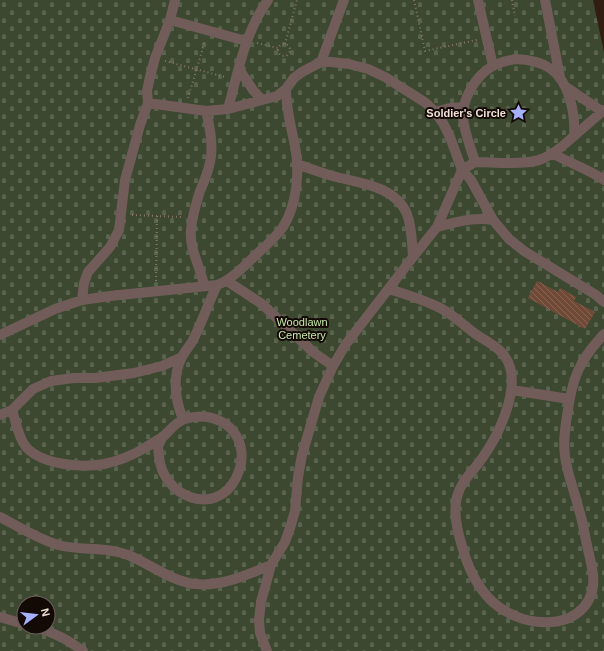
<svg xmlns="http://www.w3.org/2000/svg" width="604" height="651" viewBox="0 0 604 651" font-family="Arial,sans-serif">
<defs>
<pattern id="cemetery-stones" width="16" height="16" patternUnits="userSpaceOnUse"><rect width="16" height="16" fill="#3c4930"/><path d="M2 7V4a2 2 0 0 1 4 0v3zM10 15v-3a2 2 0 0 1 4 0v3z" fill="#59634d"/></pattern>
<pattern id="building-back-hatch" width="6" height="6" patternUnits="userSpaceOnUse"><rect width="6" height="6" fill="#714a37"/><path d="M-1 5l2 2M0 0l6 6M5-1l2 2" fill="none" stroke="#866453"/></pattern>
</defs>
<rect width="100%" height="100%" fill="#331c11"/>
<path fill="url(#cemetery-stones)" fill-rule="evenodd" d="M0 0H593L604 53V651H0ZM24 603H48V627H24Z"/>
<path fill="url(#building-back-hatch)" d="M537 281 558 292 560 288 576 297 574 301 595 312 585 329 528 298Z"/>
<g fill="none" stroke-linecap="round" stroke-linejoin="round">
<path stroke="#88746a" stroke-width="2" stroke-dasharray="1 3" stroke-linecap="butt" d="M414 0 425 51 477 40
M512 0 515 16
M257 43 278 48
M278 50a6 6 0 1 1 12 0a6 6 0 1 1-12 0Z
M285 44 297 0
M165 61 225 77
M188 98 205 41
M132 215 181 217
M156 281 157 216"/>
<path stroke="#715c5a" stroke-width="10" d="M478 0 493 66
M545 0 560 77
M170 20 246 41
M515 59C545 60 561 70 570 99 574 113 575 122 574 136 565 144 556 153 544 158 529 166 493 162 475 162 471 148 464 132 463 117 462 99 476 76 491 67 499 62 507 61 515 59Z
M321 62 344 0
M239 69 253 90 261 99
M566 87 603 112
M148 103 206 111 228 109 277 96 286 89 294 78 302 72 321 62H331L349 64 368 69 385 77 426 103 435 112 450 108 463 107
M228 109C238 72 245 32 268 0
M435 112 443 123 450 137 462 170 471 180 493 220 509 239 524 251 596 295 604 302
M574 136 604 110
M552 153C569 163 588 169 604 180
M297 164C308 168 319 172 329 175 356 183 394 184 407 214 412 227 412 243 413 257
M437 227C456 222 473 217 493 220
M227 281 262 304 313 352 333 366
M204 286C201 267 189 250 191 230 192 216 196 204 200 191 204 182 208 173 210 162 214 146 210 127 206 111
M389 289C407 295 425 300 442 309 455 316 465 327 477 335 491 344 505 350 510 367 518 394 498 436 483 457 474 471 461 480 457 497 452 517 460 540 466 559 474 581 486 601 507 612 525 622 549 626 569 618 580 613 588 605 592 592 596 577 590 560 587 545 584 533 583 521 579 510 575 492 567 474 565 456 563 442 565 429 567 416 572 379 578 362 604 334
M82 300 84 283 88 272 110 247 119 230 125 180 140 125 148 103 147 91 150 77 155 58 170 20 175 0
M0 335 55 309 82 300 110 296 217 285C233 279 245 265 258 253 267 245 276 237 283 227 297 205 300 171 295 146 291 126 286 109 286 89
M512 390 569 399
M12 410C16 422 18 437 26 447 42 465 82 468 104 464 118 461 131 456 143 449 150 445 157 440 164 436 170 430 177 421 185 419 223 407 255 440 236 478 216 518 162 497 159 456 159 454 158 450 158 447 159 444 161 440 163 436
M0 415 12 410 33 389 51 381 74 378H95L134 373 162 366 182 357
M183 419C175 400 172 376 182 357 186 349 192 344 195 336 203 319 209 302 217 285
M0 517C19 527 38 539 58 545 81 551 105 546 128 555 148 563 173 582 195 584 221 587 247 575 271 565
M0 617 24 624
M35 627C52 632 69 640 83 651
M267 651 260 633 259 620 261 602 271 565 285 542 290 528 295 511 298 477 302 455 319 397 333 366 346 344 413 257 437 227 462 170 475 162"/>
</g>
<defs>
<symbol id="sight-bare" viewBox="-9 -9 18 18"><path d="M0-6L1.8-2.2L6-1.7L2.9 1.2L3.7 5.4L0 3.3L-3.7 5.4L-2.9 1.2L-6-1.7L-1.8-2.2Z" fill="#a6b1fc" stroke="#130905" stroke-width="2.5" paint-order="stroke"/></symbol>
</defs>
<g fill-rule="evenodd">
<use href="#sight-bare" x="506" y="100" width="25" height="25"/>
</g>
<g text-anchor="middle" stroke-width="4" stroke-linejoin="round" paint-order="stroke">
<g font-size="11" font-weight="bold" fill="#f1e1d9" stroke="#130905" text-anchor="end">
<text x="506" y="117">Soldier's Circle</text>
</g>
<g font-size="11" fill="#c8e9a9" stroke="#130905">
<text x="302" y="326">Woodlawn<tspan x="302" dy="13">Cemetery</tspan></text>
</g>
</g>
<g transform="translate(36 615) rotate(75)"><circle r="19" fill="#130905" stroke="#6c5f5a"/>
<path d="M0-3L7 15L0 10L-7 15Z" fill="#a6b1fc"/>
<text y="-6" font-size="11" font-weight="bold" text-anchor="middle" fill="#f1e1d9">N</text>
</g>
</svg>
